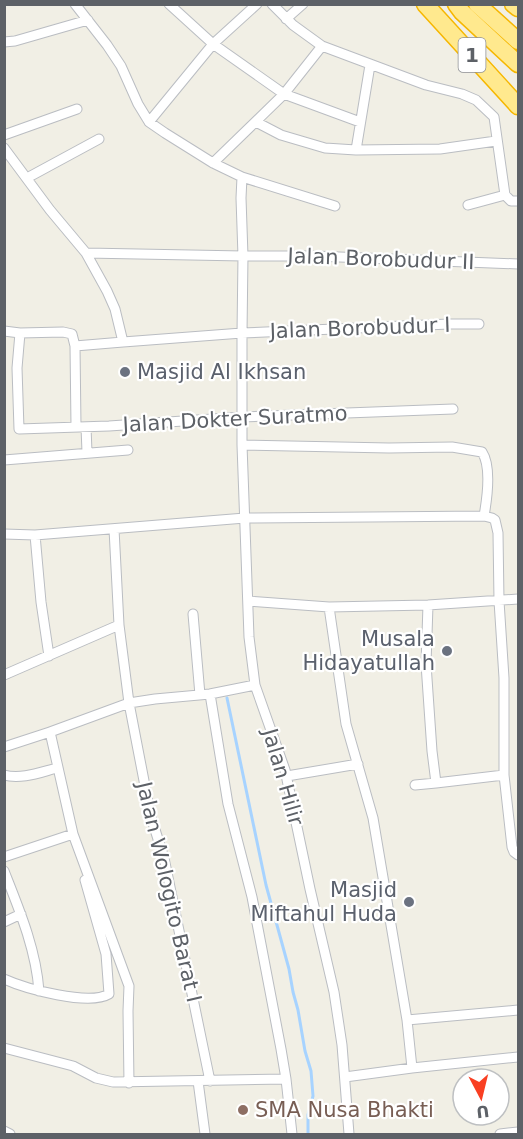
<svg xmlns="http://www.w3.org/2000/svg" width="523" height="1139" viewBox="0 0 523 1139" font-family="'DejaVu Sans',sans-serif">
<rect width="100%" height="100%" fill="#f1efe5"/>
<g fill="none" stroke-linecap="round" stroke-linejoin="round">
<path stroke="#a7d3ff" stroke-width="3" d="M227 698 266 885 289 969 293 992 298 1010 305 1051 311 1071 313 1096 308 1115V1134"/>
<defs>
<path id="street" d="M75 4 107 45 121 66 138 104 149 122 165 133 213 163 242 177 335 206
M169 4 213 44 284 94 360 122
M272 4 293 25 322 46 426 85 462 94 476 100 494 117 505 195 511 201H518
M286 19 303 4
M4 42 15 41 88 20
M149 122 213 44 257 4
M256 122 281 135 325 148 356 150 440 149 496 141
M4 135 77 109
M4 148 50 210 86 253 107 291 115 309 123 342 242 333 449 324H479
M356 150 370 65
M213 163 284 94 322 46
M242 177 241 198 243 256 242 333V445L249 637 255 685 285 770 310 889 334 992 342 1045 349 1134
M27 178 99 139
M468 205 505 195
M86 253 243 256H314L518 264
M4 331 20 333 17 368 19 429 109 426 242 417 453 409
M20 333 63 332 72 334 75 346 76 426
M75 346 123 342
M86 427 87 452
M242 445 389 448 452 447 482 452C492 467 487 499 484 516
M4 460 128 450
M114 529 119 625 129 703 151 817 164 858 210 1081
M4 534 35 535 245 518 484 516 492 518 495 520 498 533 499 601 504 678V775L512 847 514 852 518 855
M35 535 41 602 49 656
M248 601 329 607 428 605 518 599
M428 605 426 664 432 751 436 783 504 775
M329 607 346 724 373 818 407 1020 412 1068
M193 614 200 695
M4 675 119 625
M210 694 228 804 252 897 281 1049 286 1079 292 1134
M50 732 129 703 155 699 210 694 255 685
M4 747 50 732 73 834 129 986 128 1011 129 1083
M4 775C21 780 41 772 57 768
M287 776 358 764
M415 785 436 783
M4 857 73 834
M4 871C19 909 36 949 39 991
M4 922 21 914
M4 979C26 989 89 1006 109 994L106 954 85 880
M407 1020 518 1010
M4 1048 73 1066 96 1078 113 1082 286 1079
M345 1077 412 1068 518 1057
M198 1081 205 1134
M4 1131 10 1134
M500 1134 518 1132"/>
<path id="highway" d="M425 4 518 106
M456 4 462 12 518 64
M477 4 518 41
M513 4 518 8"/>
</defs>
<use href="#street" stroke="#babdc2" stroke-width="11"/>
<use href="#highway" stroke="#f6b700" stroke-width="19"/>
<use href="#street" stroke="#fff" stroke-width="9"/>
<use href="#highway" stroke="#ffe98e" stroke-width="16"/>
</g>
<g fill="#6b7280" stroke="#fff" stroke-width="2">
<circle cx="125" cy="372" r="6"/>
<circle cx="447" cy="651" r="6"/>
<circle cx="409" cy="902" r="6"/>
</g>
<circle fill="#8d6e63" stroke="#fff" stroke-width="2" cx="243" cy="1110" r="6"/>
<g text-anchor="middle" stroke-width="4.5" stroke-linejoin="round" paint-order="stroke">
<rect fill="#fff" stroke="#8e9095" stroke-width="1.5" x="458.5" y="38" width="27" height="34" rx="4.5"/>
<g font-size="20" font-weight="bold" fill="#5d6167">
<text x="472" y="62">1</text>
</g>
<g font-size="21" fill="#5d6167" stroke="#fff">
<text transform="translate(381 259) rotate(2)" y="7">Jalan Borobudur II</text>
<text transform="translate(360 328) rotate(-2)" y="7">Jalan Borobudur I</text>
<text transform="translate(235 419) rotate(-3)" y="7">Jalan Dokter Suratmo</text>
<text transform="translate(283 777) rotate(74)" y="7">Jalan Hilir</text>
<text transform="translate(169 892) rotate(77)" y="7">Jalan Wologito Barat I</text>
</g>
<g font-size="21" fill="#5b616d" stroke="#fff" text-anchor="end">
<text x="137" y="379" text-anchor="start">Masjid Al Ikhsan</text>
<text x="435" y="646">Musala<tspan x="435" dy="24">Hidayatullah</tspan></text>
<text x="397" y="897">Masjid<tspan x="397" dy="24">Miftahul Huda</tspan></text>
</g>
<g font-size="21" fill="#785e54" stroke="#fff" text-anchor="start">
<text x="255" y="1117">SMA Nusa Bhakti</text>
</g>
</g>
<rect width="523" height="1139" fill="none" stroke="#5d6167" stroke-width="12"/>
<g transform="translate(481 1097) rotate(173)"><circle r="28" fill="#ffffff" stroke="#bec0c2" stroke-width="1.5"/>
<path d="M0-4.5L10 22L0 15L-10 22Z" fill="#f93f22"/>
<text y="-9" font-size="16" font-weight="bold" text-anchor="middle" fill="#5d6167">U</text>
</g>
</svg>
